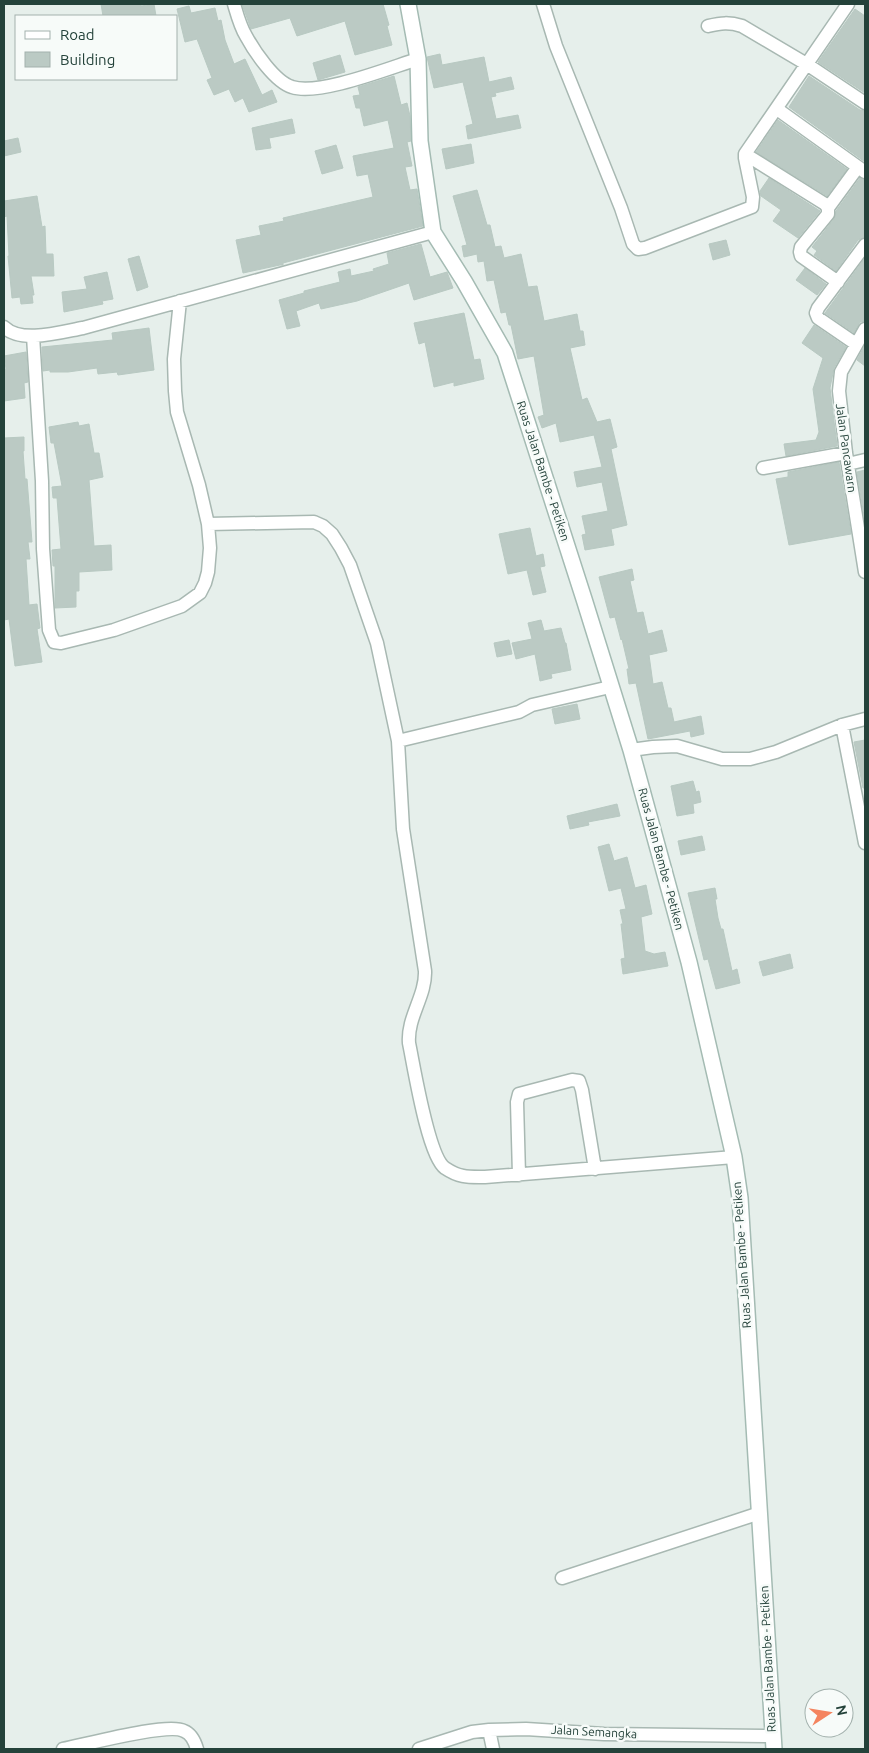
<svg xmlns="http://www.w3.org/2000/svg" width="869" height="1753" viewBox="0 0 869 1753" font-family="Ubuntu,sans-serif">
<rect width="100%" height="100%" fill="#e6efeb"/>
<path fill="#bbcac4" stroke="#b8c9c2" d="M101 4H141V6L154 4 156 16H103Z
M242 4H383L389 25 387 26 392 45 355 55 345 21 297 36 290 18 251 29Z
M189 6 191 13 215 8 218 21 221 20 225 40 234 64 245 59 262 95 272 90 277 102 249 112 243 98 235 102 229 89 214 95 207 80 212 78 197 39 185 42 177 9Z
M855 9 865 16V93L818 62Z
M440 54 442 65 484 57 489 82 511 77 514 89 495 93 496 96 491 97 496 119 518 115 521 128 468 139 466 126 473 124 463 82 434 88 427 57Z
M340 55 345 72 318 80 313 63Z
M394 76 401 105 407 103 410 116 411 141 407 142 412 166 405 167 410 190 417 189 423 226 283 263V265H280L243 273 236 240 261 235 259 226 284 221 283 218 373 197 368 174 357 176 353 156 394 148 388 120 364 126 360 108H356L353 96 360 95 358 87Z
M809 76 860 110 865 111V162L789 107Z
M292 119 295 133 269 138 271 148 256 150 252 128Z
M778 120 847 169 827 196 756 152Z
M18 138 21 152 4 156V141Z
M471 144 474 163 446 169 442 149Z
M336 145 343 168 322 174 315 151Z
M769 178 820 211 798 238 773 221 781 210 761 196 760 191Z
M860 178 865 180V237L858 240 836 271 814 255 817 251 812 247 834 219 836 211Z
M477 190 487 225H490L495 247 501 246 504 258 521 254 528 287 537 286 544 321 577 314 580 331H583L585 345 570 348 582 400 587 398 597 422 610 419 617 447 611 449 627 525 611 529 614 545 585 550 582 535 586 534 582 516 608 511 602 482 577 487 574 472 602 467 594 435 560 442 556 423 542 428 538 417 544 415 534 356 518 359 511 325H509L506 312 501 313 494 280 487 281 484 261 478 262 477 254 464 257 462 246 467 245 453 196Z
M37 196 42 227 45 226 46 254H53L54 276H31L34 295H32L33 303 21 304 20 297 12 298 8 256H9L7 216 4 217V201Z
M726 240 730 255 713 260 709 244Z
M421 244 430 277 447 272 453 288 414 300 409 283 357 301 321 309 319 303 296 311 300 326 287 329 279 300 304 293V291L340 282 338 272 350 269 351 276 374 271 373 269 389 264 387 253Z
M139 256 148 287 137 291 128 259Z
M865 258V321L860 322 854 333 825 313Z
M805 268 826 284 817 295 796 280Z
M107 272 113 299 102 301 103 304 64 312 62 292 87 289 84 277Z
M464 313 474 360 480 359 484 379 454 386V382L434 387 425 342 419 344 414 323Z
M814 325 846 347 834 368 830 388 837 446 786 456 784 444 816 440 819 432 813 389 823 358 802 343Z
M149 328 154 370 118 375 117 372 98 374 97 368 68 372H50V370L43 371 42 347 113 340 112 333Z
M865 345V366L857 360Z
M26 352 28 382 24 383 25 398 4 401V370L6 369 4 356Z
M78 422 79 426 89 424 94 453H99L103 477 89 480 94 546 111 545 112 570 79 572V591H76V607L55 608V566H53L52 550 61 549 57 498H53L52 487 62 486 54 443H51L49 427Z
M24 437V451H23L25 479H27L32 542H28L30 559H26L29 605 37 604 40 628 37 629 42 662 15 666 9 619 4 620V438Z
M839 462 851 534 789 545 776 479 788 477V472Z
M865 470V522L857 472Z
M530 528 536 556 543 554 545 566 540 567 546 592 533 595 527 570 508 574 499 534Z
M632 569 634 580 630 581 637 613 643 612 648 634 662 630 667 651 649 655 653 684 662 682 668 708H671L674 722 701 716 704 734 691 737 690 731 648 739 636 683 629 684 627 669H629L622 639 621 640 615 617 610 618 599 577Z
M541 620 544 631 561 628 565 643H566L571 670 551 674 552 678 540 681 535 654 516 659 512 643 532 639 528 623Z
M509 640 512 654 497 657 494 643Z
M577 704 580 719 555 724 552 709Z
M865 740V788H863L854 742Z
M693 781 696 792 699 791 701 802 693 804 694 813 677 816 671 786Z
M617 804 620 816 588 822 589 825 570 829 567 816Z
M702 836 705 850 681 855 678 841Z
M609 844 614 861 627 857 635 888 646 885 652 914 641 917 645 951 654 954 665 952 668 966 623 974 621 959 625 958 621 924H623L620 910 626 909 621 888 609 891 598 847Z
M715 888 717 899H715L718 918 721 929H723L732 971 737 969 740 983 716 989 708 959 704 960 688 893Z
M790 954 793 968 763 976 759 962Z"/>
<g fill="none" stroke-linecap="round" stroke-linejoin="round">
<defs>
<path id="minor" d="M234 4C237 14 240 26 246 36 254 51 275 82 292 87 319 96 389 68 418 59
M543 4 556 46 621 208 633 244 638 249 645 248 752 207 753 197 745 158V154
M708 26C721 23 729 22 742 26L808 65 865 103
M777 109 865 172
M828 208 825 204 745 154 848 4
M838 282 801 256 800 252 801 247 828 214V208L858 167
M4 327C21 344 61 332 83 328L433 232
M865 329 841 372 839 391 846 453 865 572
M33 336 42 481 43 549 49 630 54 642 61 643 114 630 182 606 200 593 205 583 208 572 210 548 208 524 199 485 177 412 175 391 174 359 180 301
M856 344 818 318 816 313 818 308 865 245
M848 464 865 460
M763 468 846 453
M208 524 314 522 323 526 332 534 341 548 350 565 377 643 398 741 403 829 425 971C426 996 407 1017 409 1043 414 1067 428 1156 445 1168 460 1178 468 1177 485 1177L734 1157
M842 725 865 843
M398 741 519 712 532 705 610 687
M631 750 653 747 677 746 722 759H750L776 752 842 725 865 719
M519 1175 517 1102 519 1094 572 1080 579 1081 582 1090 595 1169
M562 1578 760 1513
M489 1730 493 1749
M63 1749C85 1745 168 1722 184 1731 192 1734 195 1742 197 1749
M419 1749 472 1732 489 1730 526 1729 604 1734 772 1736"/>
<path id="secondary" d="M408 4 418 59 420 141 433 232 464 281 505 353 584 599 631 750 689 962 734 1157 740 1198 774 1749"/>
</defs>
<use href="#minor" stroke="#a8b8b2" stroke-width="15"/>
<use href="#secondary" stroke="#a4bbb3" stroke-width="18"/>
<use href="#minor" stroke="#fff" stroke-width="12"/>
<use href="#secondary" stroke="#fff" stroke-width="15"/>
</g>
<g text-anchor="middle" stroke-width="5" stroke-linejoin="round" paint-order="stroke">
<g font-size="12" fill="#24423a" stroke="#f7fbf9">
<text transform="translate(846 448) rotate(82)" y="4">Jalan Pancawarn</text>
<text transform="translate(543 471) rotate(72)" y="4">Ruas Jalan Bambe - Petiken</text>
<text transform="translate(661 859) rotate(75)" y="4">Ruas Jalan Bambe - Petiken</text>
<text transform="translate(742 1255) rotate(-94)" y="4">Ruas Jalan Bambe - Petiken</text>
<text transform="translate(768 1659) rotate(-93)" y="4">Ruas Jalan Bambe - Petiken</text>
<text transform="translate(594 1732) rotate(3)" y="4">Jalan Semangka</text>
</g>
</g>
<rect width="869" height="1753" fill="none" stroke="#24423a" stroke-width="10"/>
<rect x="15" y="15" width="162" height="65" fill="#f7fbf9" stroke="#a3b1ad"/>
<rect x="25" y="31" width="25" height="8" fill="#ffffff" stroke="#a3b1ad"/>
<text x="60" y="40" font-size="15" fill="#24423a">Road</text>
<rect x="25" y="52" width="25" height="15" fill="#bbcac4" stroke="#a3b1ad"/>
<text x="60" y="65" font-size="15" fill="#24423a">Building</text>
<g transform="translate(829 1713) rotate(78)"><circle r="24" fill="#f7fbf9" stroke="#a3b1ad"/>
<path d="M0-4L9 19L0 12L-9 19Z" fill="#f4845f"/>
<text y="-8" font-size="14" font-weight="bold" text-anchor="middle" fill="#24423a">N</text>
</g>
</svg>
